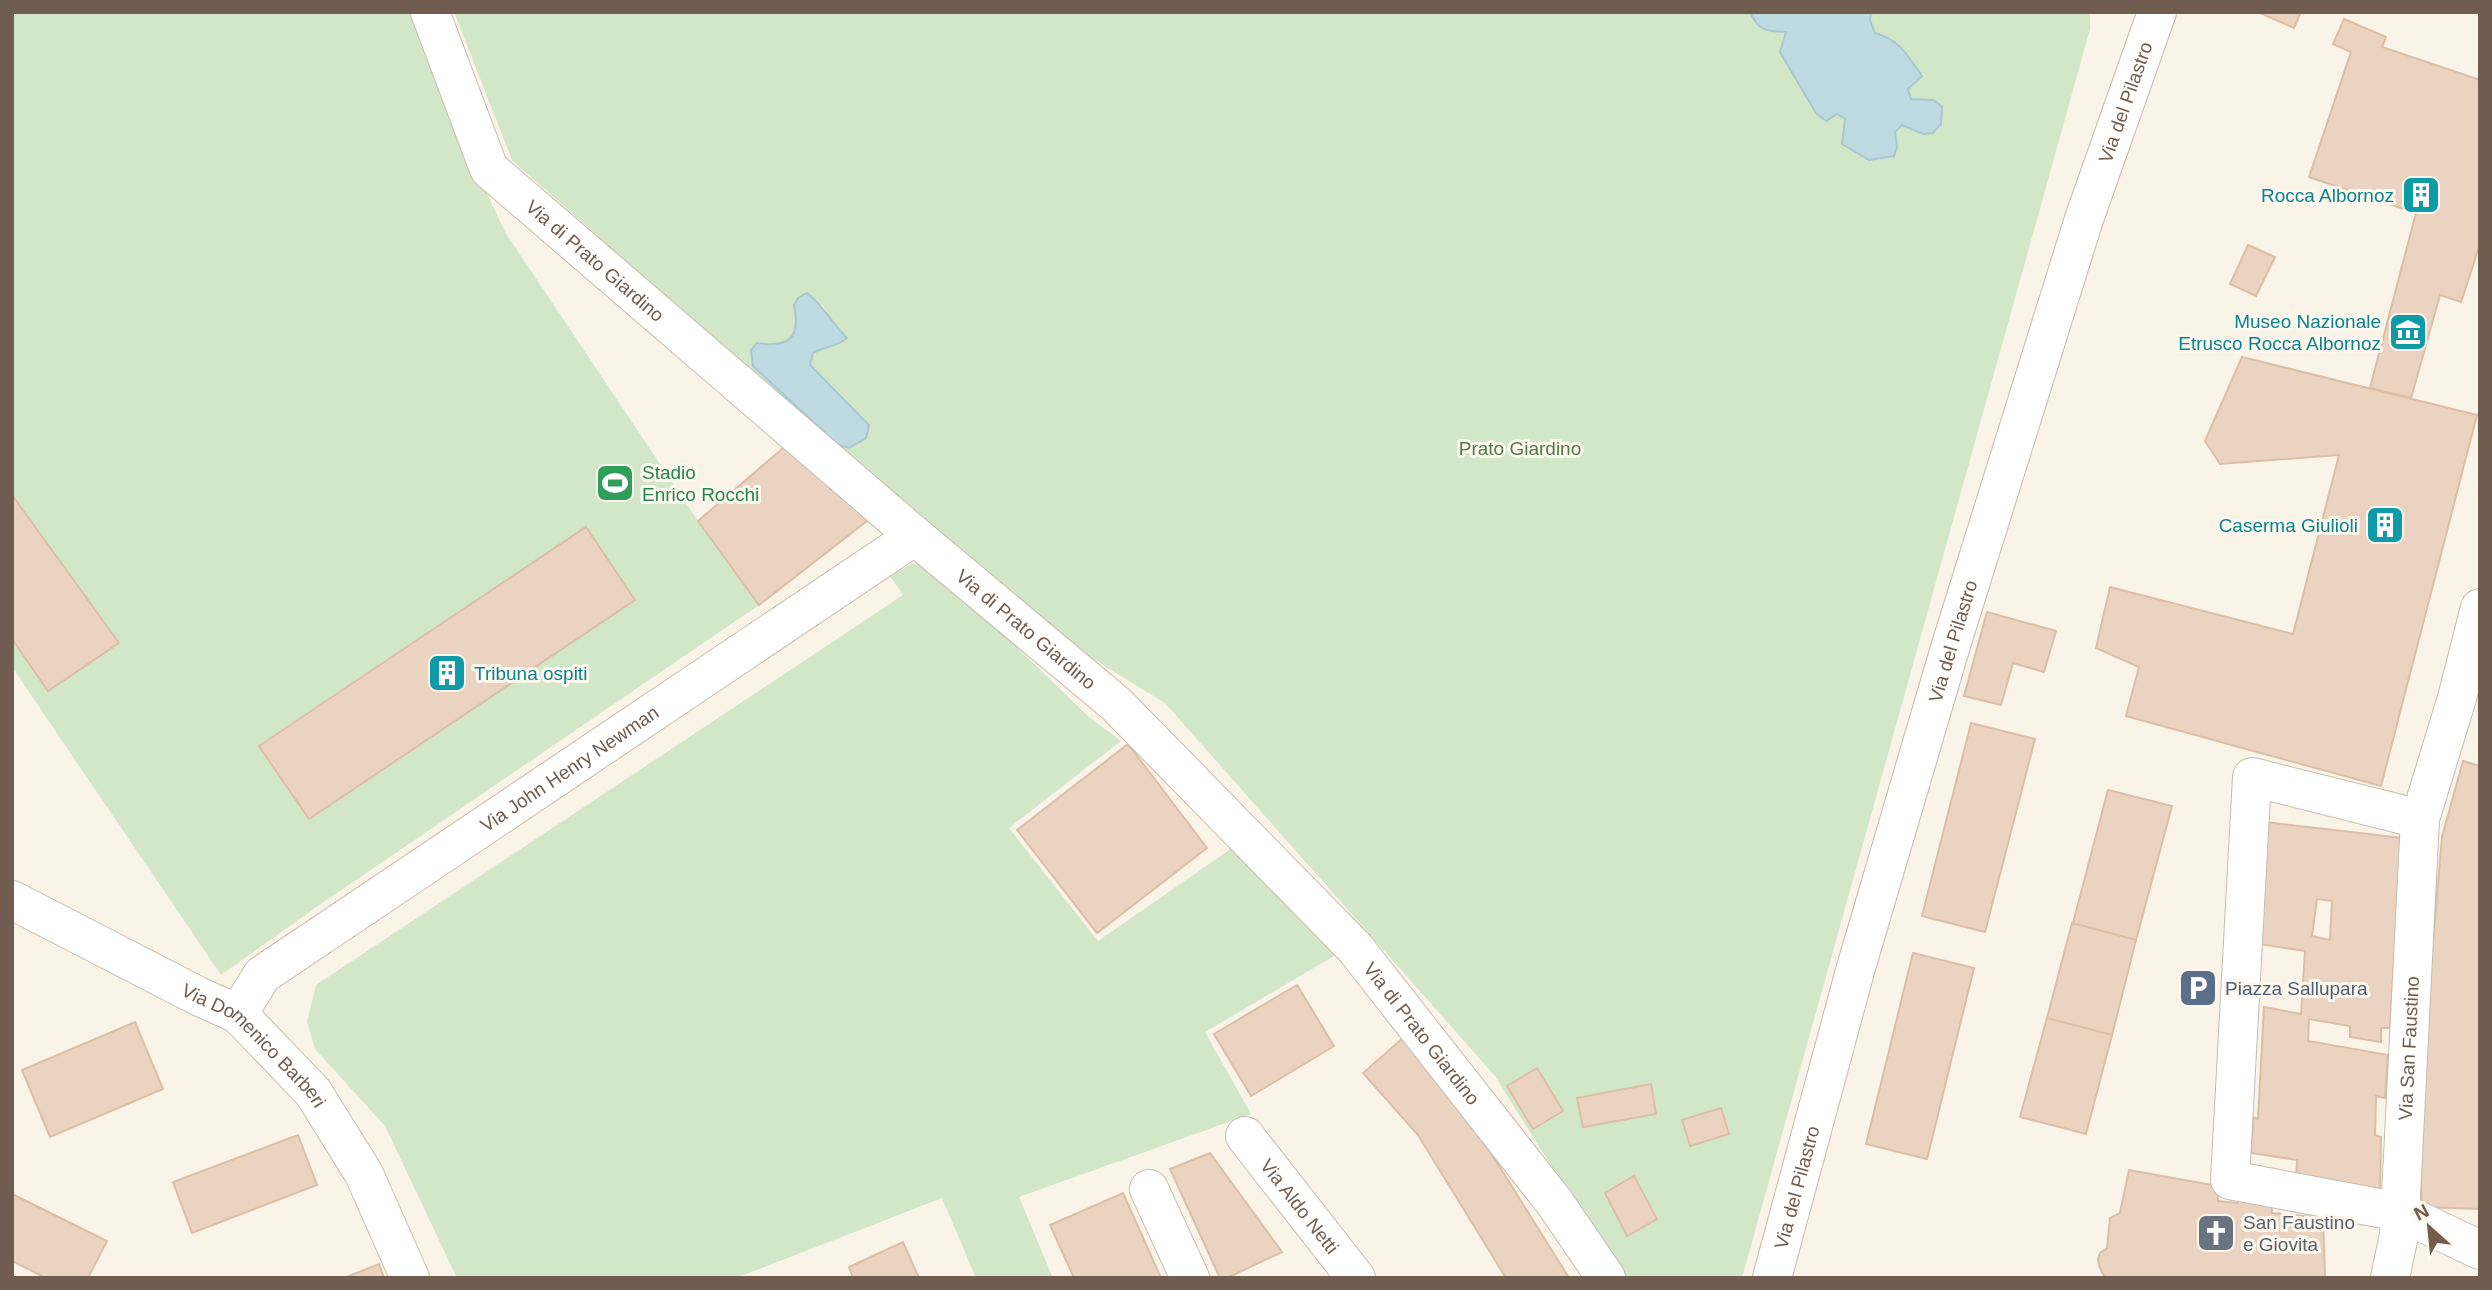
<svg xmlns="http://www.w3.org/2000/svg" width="2492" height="1290" viewBox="0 0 2492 1290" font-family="Arial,sans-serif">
<rect width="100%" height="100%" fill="#faf4e8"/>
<path fill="#d2e6c8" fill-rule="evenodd" d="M12 12H411L440 94 505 232 698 521 759 605 315 908 221 975 12 667V639L119 642 12 495ZM586 528 635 600 308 819 260 747Z
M454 12H1750L1755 23 1786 32 1837 114 1897 147 1895 132 1902 125 1923 134 1934 100 1911 99 1888 37 1875 33 1870 20 1871 12H2090V29L1742 1278H1621L1495 1076 1165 703 1025 617 512 160ZM794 305H823L833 324 839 345 825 346 813 353 810 365 868 425 757 343C789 348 801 338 794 305Z
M917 561 938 571 1089 717 1121 741 1009 828 1098 941 1238 844 1344 950 1205 1032 1251 1114 1019 1197 1053 1278H976L942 1198 736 1278H457L385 1126 315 1049 307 1022 316 985 903 595 890 576Z"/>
<path fill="#bfdae1" stroke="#a7c8d1" stroke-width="2" d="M1750 12H1871L1870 20 1875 33C1901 41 1907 55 1922 76L1908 89 1911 99 1934 100 1942 107 1941 124 1933 133 1923 134 1902 125 1895 132 1897 147 1894 156 1869 160 1842 144 1845 119 1837 114 1826 121 1816 113 1780 52 1786 32C1767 31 1759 32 1750 12Z
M807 293C825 307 831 323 847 338 837 347 825 346 813 353L810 365 869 425 866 438 849 448 837 444 753 366 751 350 757 343C789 348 801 338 794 305L798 298Z"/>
<path fill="#ead4c1" stroke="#dcbea6" stroke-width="2" fill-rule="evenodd" d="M2258 12H2301L2294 28Z
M2344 19 2386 37 2382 47 2480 80V244L2461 302 2440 295 2411 398 2370 388 2416 213 2309 177 2351 52 2333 44Z
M2248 245 2275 257 2256 296 2230 284Z
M2242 357 2477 415 2381 786 2126 716 2139 667 2096 648 2110 587 2293 634 2339 455 2220 464 2205 441Z
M789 443 876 514 759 605 698 521Z
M12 495 119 643 48 691 12 639Z
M586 527 635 600 309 819 259 746Z
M1987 612 2056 631 2044 672 2013 663 2001 705 1964 696Z
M1971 723 2035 739 1985 932 1922 916Z
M1128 744 1207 848 1097 933 1017 830Z
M2463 761 2480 766V1209L2422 1207 2418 1120 2442 837Z
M2108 790 2172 806 2136 940 2073 923Z
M2265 822 2402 838 2390 1028H2381V1042L2350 1037V1026L2309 1019 2308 1041 2388 1055 2385 1098 2376 1096 2375 1135 2381 1137 2380 1193 2296 1178 2297 1160 2251 1153 2253 1117 2258 1119 2264 1007 2301 1014 2305 951 2259 944ZM2317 899 2332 901 2330 940 2312 936Z
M2072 923 2136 940 2112 1035 2047 1018Z
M1913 953 1974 968 1927 1159 1866 1144Z
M1297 985 1334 1046 1251 1096 1214 1034Z
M2047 1018 2112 1035 2086 1134 2020 1117Z
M135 1022 163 1089 50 1137 22 1070Z
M1403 1038 1458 1100 1569 1278H1506L1418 1135 1363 1073Z
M1537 1068 1563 1111 1533 1129 1507 1086Z
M1651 1084 1656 1114 1583 1127 1577 1098Z
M1721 1108 1729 1134 1690 1146 1682 1120Z
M298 1135 317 1185 192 1233 173 1182Z
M1210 1153 1282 1252 1227 1278H1220L1170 1169Z
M2129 1170 2218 1186V1201L2238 1203 2239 1190 2271 1192 2272 1213 2323 1218 2325 1278H2105L2099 1266 2098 1259 2100 1253 2107 1248 2110 1218 2120 1213Z
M1634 1176 1657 1219 1627 1236 1605 1193Z
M1123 1193 1161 1278H1074L1050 1225Z
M12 1194 107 1241 88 1278H46L12 1261Z
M903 1242 919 1278H853L849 1267Z
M379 1264 384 1278H344Z"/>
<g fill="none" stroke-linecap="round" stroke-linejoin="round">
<defs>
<g id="minor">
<path id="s1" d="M430 12 489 169 915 536 1116 704 1355 948 1555 1203 1606 1278"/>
<path d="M2420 819 2252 777 2230 1180 2400 1212 2480 1250"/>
<path id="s2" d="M12 900 198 996 238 1014 313 1092 364 1174 410 1278"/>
<path id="s3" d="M238 1014 262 975 915 536"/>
<path id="s4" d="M1245 1136 1356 1278"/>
<path d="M1149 1189 1190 1278"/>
<path id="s5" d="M1772 1278 1855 971 1951 645 2084 219 2157 12"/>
<path id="s6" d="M2390 1278 2399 1235 2420 819 2457 698 2480 608"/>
</g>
</defs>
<use href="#minor" stroke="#c8bbad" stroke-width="40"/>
<use href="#minor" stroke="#fff" stroke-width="38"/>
</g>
<defs>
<symbol id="building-square" viewBox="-11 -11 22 22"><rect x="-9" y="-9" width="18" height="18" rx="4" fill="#0f9aa8" stroke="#fdf8ee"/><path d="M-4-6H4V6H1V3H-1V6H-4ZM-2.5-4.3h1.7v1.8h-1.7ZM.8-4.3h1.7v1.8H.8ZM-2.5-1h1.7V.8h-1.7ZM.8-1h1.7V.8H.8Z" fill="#fff"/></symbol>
<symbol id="museum-square" viewBox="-11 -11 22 22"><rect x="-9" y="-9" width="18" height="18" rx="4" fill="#0f9aa8" stroke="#fdf8ee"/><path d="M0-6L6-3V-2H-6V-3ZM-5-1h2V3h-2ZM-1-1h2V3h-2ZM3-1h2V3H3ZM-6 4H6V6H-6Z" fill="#fff"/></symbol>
<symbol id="stadium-square" viewBox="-11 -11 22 22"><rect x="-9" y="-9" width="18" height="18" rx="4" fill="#2e9e5b" stroke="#fdf8ee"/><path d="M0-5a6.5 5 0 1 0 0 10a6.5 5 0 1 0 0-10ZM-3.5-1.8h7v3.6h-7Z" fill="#fff"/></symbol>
<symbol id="parking-square" viewBox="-11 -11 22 22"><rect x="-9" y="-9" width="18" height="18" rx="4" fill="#5c6f8a" stroke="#fdf8ee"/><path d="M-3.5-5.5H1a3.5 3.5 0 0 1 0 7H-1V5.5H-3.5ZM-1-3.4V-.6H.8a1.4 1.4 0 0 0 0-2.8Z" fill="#fff"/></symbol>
<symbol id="church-square" viewBox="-11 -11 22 22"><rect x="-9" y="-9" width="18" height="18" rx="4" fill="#6b7280" stroke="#fdf8ee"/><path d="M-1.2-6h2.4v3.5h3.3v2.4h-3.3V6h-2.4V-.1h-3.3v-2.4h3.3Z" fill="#fff"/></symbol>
</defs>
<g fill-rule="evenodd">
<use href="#building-square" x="2399" y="173" width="44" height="44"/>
<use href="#museum-square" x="2386" y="310" width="44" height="44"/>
<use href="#stadium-square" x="593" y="461" width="44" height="44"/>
<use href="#building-square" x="2363" y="503" width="44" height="44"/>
<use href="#building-square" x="425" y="651" width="44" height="44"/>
<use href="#parking-square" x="2176" y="966" width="44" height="44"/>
<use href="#church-square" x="2194" y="1211" width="44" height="44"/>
</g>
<g text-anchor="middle" stroke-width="6" stroke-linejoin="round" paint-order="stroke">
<g font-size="19" fill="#715d4f" stroke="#fdf8ee">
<text dy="7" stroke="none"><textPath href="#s5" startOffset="1228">Via del Pilastro</textPath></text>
<text dy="7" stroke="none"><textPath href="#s1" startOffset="308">Via di Prato Giardino</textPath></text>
<text dy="7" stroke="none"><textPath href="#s1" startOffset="875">Via di Prato Giardino</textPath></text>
<text dy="7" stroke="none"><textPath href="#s5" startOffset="662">Via del Pilastro</textPath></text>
<text dy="7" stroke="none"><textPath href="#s3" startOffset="416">Via John Henry Newman</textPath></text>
<text dy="7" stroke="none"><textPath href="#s1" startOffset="1442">Via di Prato Giardino</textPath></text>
<text dy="7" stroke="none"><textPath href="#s2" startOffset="285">Via Domenico Barberi</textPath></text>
<text dy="7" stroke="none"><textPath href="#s6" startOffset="231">Via San Faustino</textPath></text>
<text dy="7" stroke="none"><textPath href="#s5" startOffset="94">Via del Pilastro</textPath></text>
<text dy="7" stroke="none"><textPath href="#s4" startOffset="89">Via Aldo Netti</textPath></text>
</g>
<g font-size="19" fill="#0d838f" stroke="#fdf8ee" text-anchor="end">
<text x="2394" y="202">Rocca Albornoz</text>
<text x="2381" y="328">Museo Nazionale<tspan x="2381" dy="22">Etrusco Rocca Albornoz</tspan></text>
<text x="2358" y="532">Caserma Giulioli</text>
<text x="474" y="680" text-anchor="start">Tribuna ospiti</text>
</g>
<g font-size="19" fill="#567a4c" stroke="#fdf8ee">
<text x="1520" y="455">Prato Giardino</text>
</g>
<g font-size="19" fill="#27864d" stroke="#fdf8ee" text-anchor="start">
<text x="642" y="479">Stadio<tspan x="642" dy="22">Enrico Rocchi</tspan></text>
</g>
<g font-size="19" fill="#4e5e75" stroke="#fdf8ee" text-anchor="start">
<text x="2225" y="995">Piazza Sallupara</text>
</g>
<g font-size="19" fill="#5b616d" stroke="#fdf8ee" text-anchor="start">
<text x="2243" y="1229">San Faustino<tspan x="2243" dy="22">e Giovita</tspan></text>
</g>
</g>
<rect width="2492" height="1290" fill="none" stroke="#715d4f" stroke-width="28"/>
<g transform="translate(2429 1227) rotate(333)" stroke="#fdf8ee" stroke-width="5" paint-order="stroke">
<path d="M0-5L12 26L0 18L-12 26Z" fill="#715d4f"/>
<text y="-10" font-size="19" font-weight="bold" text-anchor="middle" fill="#715d4f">N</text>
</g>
</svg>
